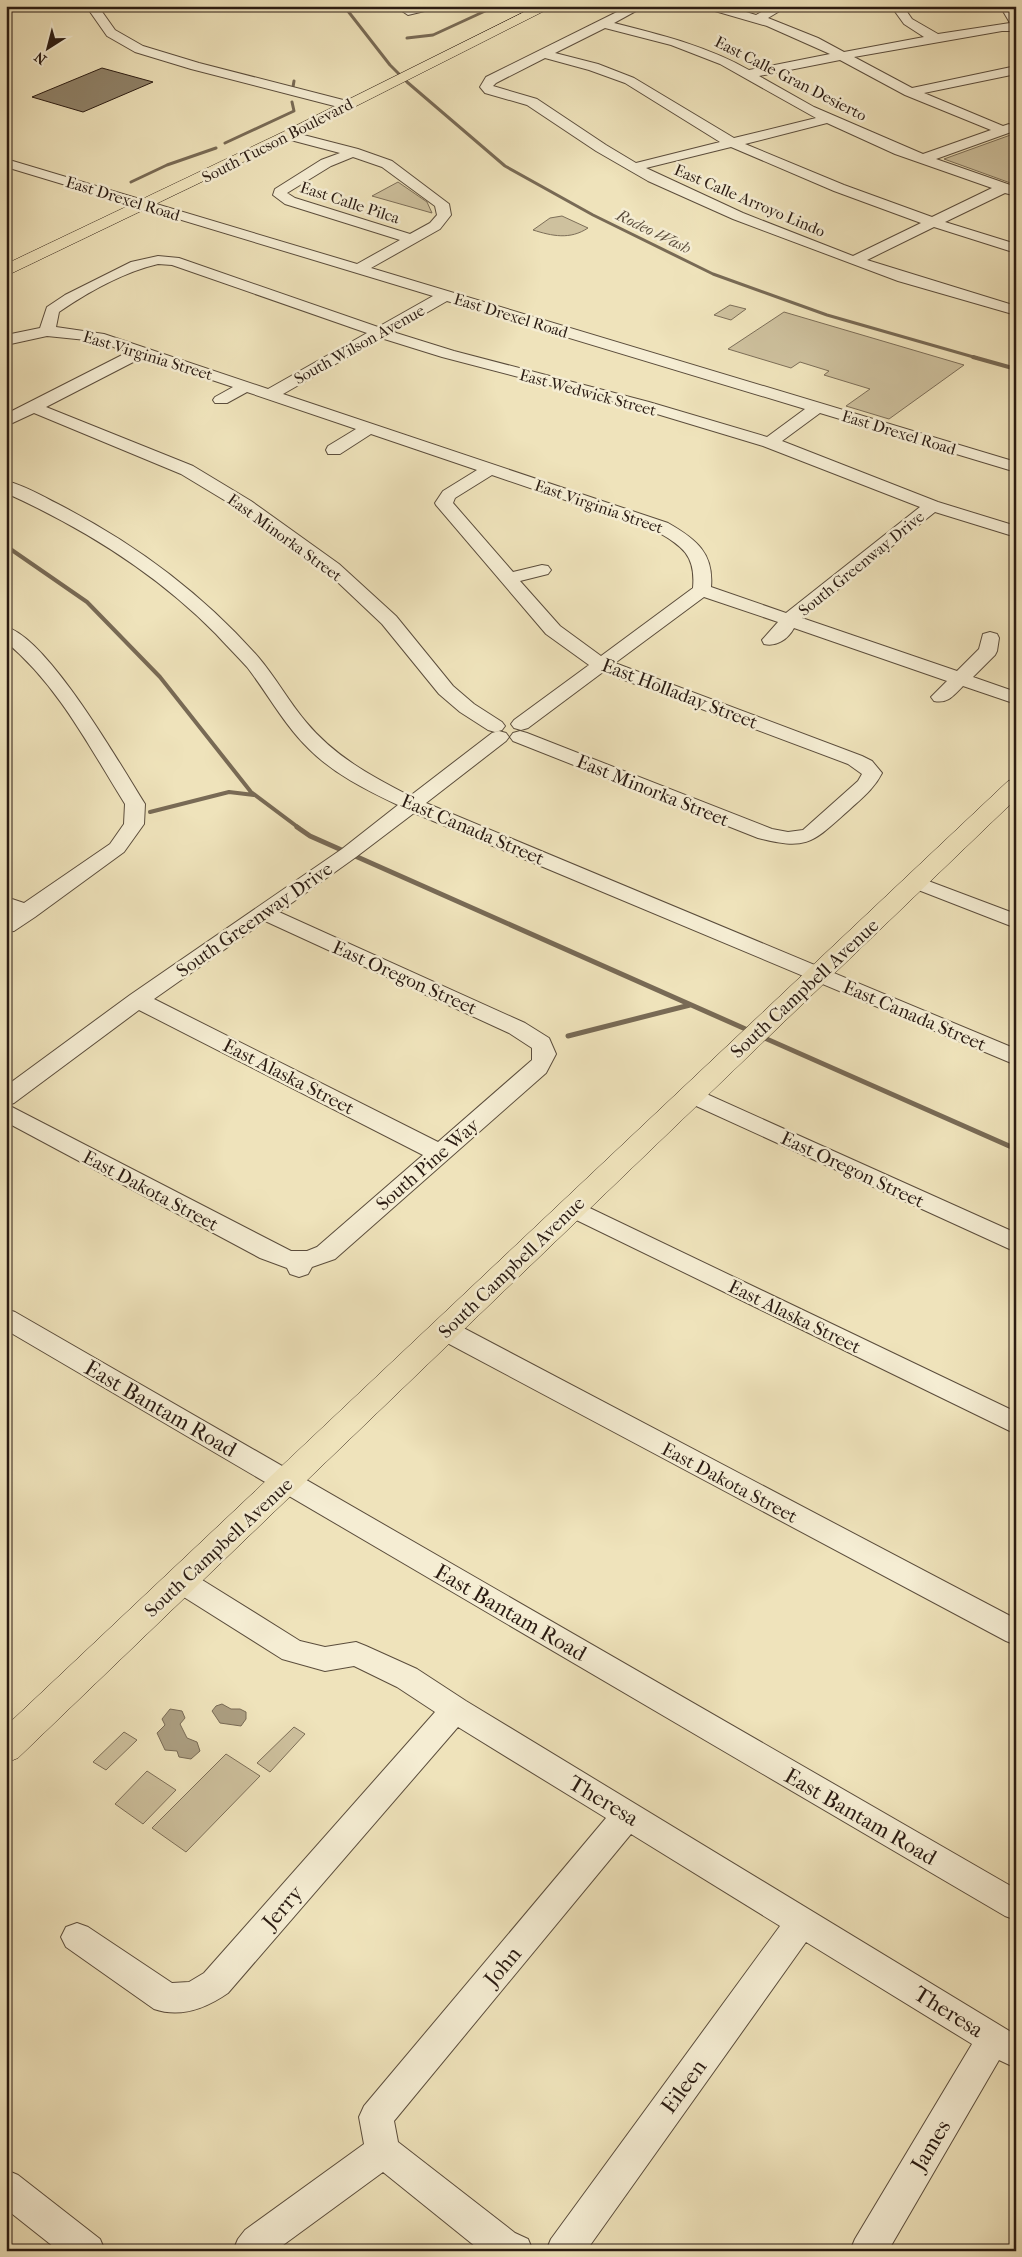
<svg xmlns="http://www.w3.org/2000/svg" width="1022" height="2257" viewBox="0 0 1022 2257" font-family="'IM FELL French Canon',serif">
<rect width="100%" height="100%" fill="#efe3bb"/>
<filter id="stains"><feTurbulence type="fractalNoise" baseFrequency=".004" numOctaves="4"/><feColorMatrix values="0 0 0 0 .2 0 0 0 0 .09 0 0 0 0 .02 0 0 0 .5 -.17"/></filter>
<radialGradient id="worn" r=".72"><stop offset=".6" stop-color="#630" stop-opacity="0"/><stop offset="1" stop-color="#630" stop-opacity=".3"/></radialGradient>
<path fill="#cec19e" stroke="#7c6e58" d="M1016 133V185L944 159Z
M398 182 427 202 432 213 372 196Z
M562 216 588 228C570 240 552 236 533 230L550 218Z
M730 305 746 309 731 320 714 315Z
M784 312 964 365 889 419 846 406 870 389 824 375 829 371 800 362 791 368 728 349Z
M294 1727 305 1734 270 1772 257 1763Z
M124 1732 137 1740 106 1770 93 1762Z
M226 1754 260 1776 186 1852 152 1828Z
M147 1771 176 1790 143 1824 115 1804Z"/>
<path fill="#ac9f82" stroke="#786a55" d="M222 1704 231 1709H240L246 1712V1719L241 1726 220 1723 212 1711 216 1706Z
M170 1709 182 1711 185 1718 180 1724 187 1738 197 1742 200 1751 191 1759 179 1757 177 1751 165 1750 157 1733 165 1725 162 1719Z"/>
<g fill="none" stroke-linecap="round" stroke-linejoin="round">
<path stroke="#786a55" stroke-width="3" d="M344 6 390 65 407 82 505 166 593 215 713 274 827 315 977 358
M407 38 433 35 496 6
M293 87 294 81
M225 143 294 111 292 102
M131 182 167 165 216 148"/>
<path stroke="#786a55" stroke-width="4" d="M973 357 1016 369
M6 546 87 602 160 677 251 792 299 828
M150 812 229 792 254 795"/>
<path stroke="#786a55" stroke-width="5" d="M297 827 310 836 750 1031
M568 1036 690 1005
M760 1036 1016 1149"/>
</g>
<path fill="#90836a" stroke="#2a1b12" d="M102 68 153 82 83 112 32 97Z"/>
<g fill="none" stroke-linecap="round" stroke-linejoin="round">
<defs>
<path id="minor" d="M86 6H98L115 30 143 46 199 63 351 102 353 105 346 109 191 69 135 52 107 36Z
M413 6H435L433 9 408 15 402 11 404 8Z
M629 6H645L614 23C661 35 707 46 749 70L830 54 767 26 708 9 706 6H726L756 15 772 6H788L768 18 818 38 844 52 924 37 904 24 891 6H903L912 19 938 34 1010 23 1000 6H1012L1016 12V31H1002L854 57 912 88 1016 66V74L924 93 1003 126 1009 124 1016 128 1014 131 936 159 1016 187V196L1005 193 945 222 1016 244V253L934 227 867 260 1016 306V315L898 281 733 219 648 181 596 151 527 105 485 93 480 87 486 77ZM605 28 671 45 720 64 816 118 734 138 634 78 598 64 555 53ZM545 58 589 70 625 83 720 142 636 163 606 145 537 99 493 86 496 83ZM840 60 905 95 991 130 923 154 814 107 759 76ZM827 123 895 154 992 188 932 217 844 185 745 144ZM731 147 834 191 921 223 853 256 743 213 646 168Z
M288 131 358 149 392 161 449 204 451 215 440 229 371 268 1016 462V472L820 413 782 441 938 502 1016 526V537L935 512 802 618 957 671 979 649 983 634 990 632 997 634 999 638 997 651 995 655 973 677 1016 692V704L963 686C954 695 948 704 934 701L931 697 947 681 794 628C788 639 777 647 764 644L762 640 778 622 704 597 615 663 862 756 872 761 882 773C874 789 862 798 849 810 813 842 808 851 758 838L513 741 510 737 513 733 520 731 527 733 772 829 788 832 803 830 858 781 862 774 848 764 603 672 528 728 521 730 514 728 511 724 514 720 589 665 546 634 436 505 435 503 443 491 477 470 371 434 340 454H328L326 450 328 446 356 429 247 392 227 403H215L213 400 215 397 233 387 143 357 46 407 193 466 251 501 339 564 396 616 453 686 474 704 502 722 505 726 502 730 495 732 488 730 460 712 439 694 382 624 327 572 239 509 181 474 34 413 6 426V414L128 352 96 341 47 336 6 345V335L40 328 47 307 65 295 131 262 158 256 179 258 378 327 433 296 6 167V159L357 264 400 240 285 204 273 195 275 189 321 160 340 153 283 138 281 135ZM353 157 382 167 435 206 437 215 430 223 410 234 295 198 287 193 331 166ZM158 264 172 265 367 333 268 389 104 334 56 327 59 312C88 292 124 272 158 264ZM447 301 805 409 767 437 649 402 454 351 393 332ZM381 338 442 357 637 408 763 446 920 507 786 613 711 587C714 553 696 539 668 523L283 394ZM492 475 656 531C682 546 696 555 693 588L601 656 560 626 520 581 548 574 551 570 548 566 542 565 513 572 453 503 455 498Z
M6 481C24 485 42 496 58 504 134 543 203 594 259 658 276 678 289 702 306 722 334 756 371 776 410 796L492 733 499 731 506 733 509 737 506 741 426 803 1016 1049V1065L414 813 356 857 279 912 525 1023 549 1038 556 1054 546 1073 335 1259 312 1267 308 1274 299 1277 290 1274 287 1268 260 1258 6 1122V1086L130 995 342 849 398 805C366 790 334 774 309 749 284 725 268 694 247 667 237 656 226 645 216 634 156 573 83 528 6 493ZM265 921 509 1033 532 1048V1060L438 1142 154 999ZM139 1010 423 1155 317 1247 307 1251H291L8 1105 14 1103Z
M6 627C48 638 121 766 145 804L144 824 124 852 35 917 14 931 6 932V916L11 913 6 911V897L24 903 110 844 124 824 125 804C90 748 58 685 6 642Z
M915 876 1016 914V928L908 886 904 882 908 878Z
M691 1087 1016 1233V1252L683 1100 679 1095 683 1090Z
M573 1200 1016 1412V1434L564 1214 561 1208 564 1202Z
M6 1309 15 1312 1016 1889V1920L1005 1916 6 1330Z
M445 1321 454 1323 1016 1619V1645L1006 1641 436 1337 432 1330 436 1323Z
M181 1570 191 1573 300 1641 325 1647 356 1642 366 1646 417 1669 466 1701 1016 2035V2068L999 2060 888 2251H850L855 2239 972 2044 806 1942 586 2251H546L551 2239 780 1926 631 1834 394 2121 398 2142 515 2233 528 2239 533 2251H481L383 2172 275 2251H233L238 2239 245 2230 364 2144 359 2117 364 2106 606 1818 458 1727 228 1993C205 2009 180 2018 154 2009L66 1947 61 1937 66 1927 77 1923 88 1927 172 1983 189 1982 204 1973 435 1712 397 1687 354 1666 325 1671 282 1659 171 1589 167 1581 171 1573Z
M6 2170 18 2175 100 2239 105 2251H59L6 2209Z"/>
<path id="major" d="M536 6H554L293 138 6 276V264L283 132Z
M1016 779V799L18 1758 6 1763V1726L1008 781Z"/>
</defs>
<use href="#minor" stroke="#5b4d3c" stroke-width="2"/>
<use href="#major" stroke="#2a1b12" stroke-width="1"/>
<use href="#minor" fill="#f5edd3" fill-rule="evenodd"/>
<use href="#major" fill="#efe3bb" fill-rule="evenodd"/>
</g>
<g text-anchor="middle" stroke-width="5" stroke-linejoin="round" paint-order="stroke">
<g font-size="16" fill="#2a1b12" stroke="#f5edd3">
<text transform="translate(791 78) rotate(27)" y="6">East Calle Gran Desierto</text>
<text transform="translate(277 140) rotate(-27)" y="6">South Tucson Boulevard</text>
<text transform="translate(123 198) rotate(17)" y="6">East Drexel Road</text>
<text transform="translate(750 200) rotate(23)" y="6">East Calle Arroyo Lindo</text>
<text transform="translate(350 202) rotate(18)" y="6">East Calle Pilca</text>
<text transform="translate(511 315) rotate(17)" y="6">East Drexel Road</text>
<text transform="translate(359 344) rotate(-29)" y="6">South Wilson Avenue</text>
<text transform="translate(148 355) rotate(17)" y="6">East Virginia Street</text>
<text transform="translate(588 392) rotate(15)" y="6">East Wedwick Street</text>
<text transform="translate(899 432) rotate(17)" y="6">East Drexel Road</text>
<text transform="translate(599 506) rotate(19)" y="6">East Virginia Street</text>
<text transform="translate(285 537) rotate(36)" y="6">East Minorka Street</text>
<text transform="translate(861 563) rotate(-39)" y="6">South Greenway Drive</text>
</g>
<g font-size="16" font-style="italic" fill="#5e503f" stroke="#f5edd3">
<text transform="translate(654 231) rotate(26)" y="6">Rodeo Wash</text>
</g>
<g font-size="19" fill="#2a1b12" stroke="#f5edd3">
<text transform="translate(680 693) rotate(21)" y="7">East Holladay Street</text>
<text transform="translate(653 790) rotate(22)" y="7">East Minorka Street</text>
<text transform="translate(473 829) rotate(23)" y="7">East Canada Street</text>
<text transform="translate(254 919) rotate(-35)" y="7">South Greenway Drive</text>
<text transform="translate(405 977) rotate(24)" y="7">East Oregon Street</text>
<text transform="translate(804 988) rotate(-43)" y="7">South Campbell Avenue</text>
<text transform="translate(915 1015) rotate(23)" y="7">East Canada Street</text>
<text transform="translate(289 1076) rotate(27)" y="7">East Alaska Street</text>
<text transform="translate(427 1164) rotate(-41)" y="7">South Pine Way</text>
<text transform="translate(853 1169) rotate(25)" y="7">East Oregon Street</text>
<text transform="translate(151 1190) rotate(28)" y="7">East Dakota Street</text>
<text transform="translate(511 1267) rotate(-44)" y="7">South Campbell Avenue</text>
<text transform="translate(795 1316) rotate(26)" y="7">East Alaska Street</text>
<text transform="translate(730 1482) rotate(28)" y="7">East Dakota Street</text>
<text transform="translate(218 1547) rotate(-43)" y="7">South Campbell Avenue</text>
</g>
<g font-size="22" fill="#2a1b12" stroke="#f5edd3">
<text transform="translate(161 1408) rotate(30)" y="8">East Bantam Road</text>
<text transform="translate(511 1612) rotate(30)" y="8">East Bantam Road</text>
<text transform="translate(604 1800) rotate(31)" y="8">Theresa</text>
<text transform="translate(861 1816) rotate(30)" y="8">East Bantam Road</text>
<text transform="translate(282 1907) rotate(-49)" y="8">Jerry</text>
<text transform="translate(502 1966) rotate(-50)" y="8">John</text>
<text transform="translate(949 2011) rotate(32)" y="8">Theresa</text>
<text transform="translate(683 2086) rotate(-54)" y="8">Eileen</text>
<text transform="translate(930 2145) rotate(-59)" y="8">James</text>
</g>
</g>
<rect width="1022" height="2257" fill="none" stroke="#efe3bb" stroke-width="25"/>
<rect x="8" y="8" width="1007" height="2242" fill="none" stroke="#2a1b12" stroke-width="2.5"/>
<rect x="12" y="12" width="997" height="2232" fill="none" stroke="#2a1b12"/>
<g transform="translate(48 48) rotate(216)" stroke="#f5edd3" stroke-width="4" paint-order="stroke">
<path d="M0-4L9 19L0 12L-9 19Z" fill="#2a1b12"/>
<text y="-8" font-size="14" font-weight="bold" text-anchor="middle" fill="#2a1b12">N</text>
</g>
<rect width="100%" height="100%" filter="url(#stains)"/>
<rect width="100%" height="100%" fill="url(#worn)"/>
</svg>
